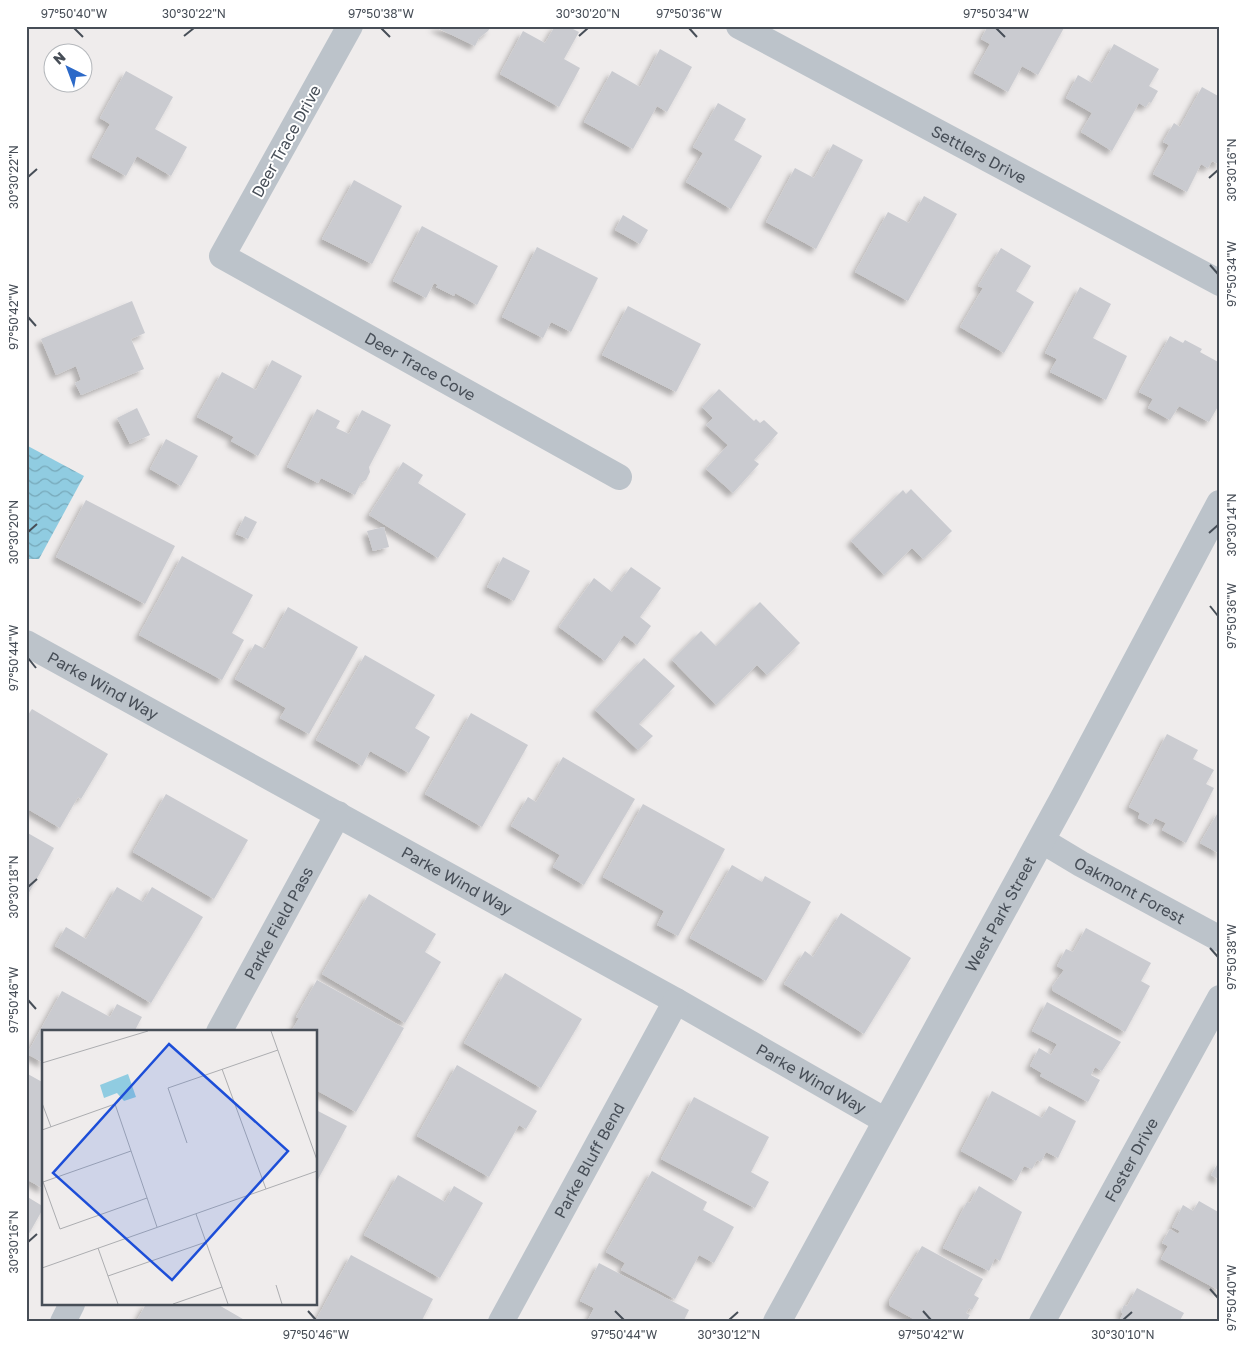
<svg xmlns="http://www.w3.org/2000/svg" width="1246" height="1348" viewBox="0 0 1246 1348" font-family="'Golos Text',sans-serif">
<defs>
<pattern id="water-waves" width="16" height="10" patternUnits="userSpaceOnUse" patternTransform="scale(1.25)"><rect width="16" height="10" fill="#90cce1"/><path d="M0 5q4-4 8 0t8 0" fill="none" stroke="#77a8b9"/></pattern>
<filter id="shadow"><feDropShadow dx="-4.5" dy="4.5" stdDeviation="2.5" flood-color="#0004"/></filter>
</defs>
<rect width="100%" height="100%" fill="#efecec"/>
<path fill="url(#water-waves)" d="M26 445 84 476 39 559H26Z"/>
<path fill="#cacbd0" filter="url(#shadow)" d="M433 26H491L488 31 479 38 475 46Z
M555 26H567L579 32 564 59 580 68 559 107 500 74 523 31 545 43Z
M988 26H1065L1038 75 1022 66 1008 92 974 73 990 44 981 39Z
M1114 44 1159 69 1149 86 1158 91 1151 103 1149 102 1146 107 1139 103 1112 151 1081 132 1092 113 1066 98 1078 75 1092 83Z
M660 49 692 67 667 112 657 106 633 149 584 122 612 71 640 87Z
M126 71 173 97 155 129 187 147 171 176 137 156 126 176 92 157 110 124 100 118Z
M1202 87 1220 97V165L1212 161 1208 168 1201 164 1187 192 1153 174 1169 145 1163 142 1174 123 1180 127Z
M718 103 746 119 734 140 762 156 731 209 686 182 703 153 693 147Z
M833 144 863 160 816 249 766 222 795 168 814 178Z
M354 180 402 206 372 264 322 239Z
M924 196 957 214 908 301 855 272 888 212 909 223Z
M623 215 648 230 640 244 615 230Z
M422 226 498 266 477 305 455 293 454 296 436 287 438 285 434 283 426 298 393 281Z
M537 247 598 278 571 332 551 322 543 338 502 317Z
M1001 248 1031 266 1016 291 1034 302 1004 353 960 327 983 288 978 286Z
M1080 287 1111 304 1093 338 1127 356 1106 400 1050 372 1057 359 1045 353Z
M132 301 145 333 131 339 144 369 81 395 75 383 81 380 76 366 56 375 41 339Z
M628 306 701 344 676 392 602 355Z
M1170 336 1183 343 1185 340 1202 349 1200 352 1220 363V403L1209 422 1179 406 1170 420 1148 408 1153 399 1139 392Z
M272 360 302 376 258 456 231 441 234 437 197 417 222 372 256 390Z
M719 389 754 421 756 419 760 423 764 420 778 433 754 460 759 464 733 493 706 469 728 445 706 425 713 418 702 407Z
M137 408 150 435 130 444 117 418Z
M317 409 340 421 336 428 349 434 362 410 391 425 369 467 370 472 366 480 361 483 355 495 321 478 318 483 287 467Z
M166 439 198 456 181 486 150 469Z
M403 462 423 475 418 483 466 514 438 558 369 515Z
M911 489 952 531 923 559 912 548 884 575 851 541 903 490 906 494Z
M86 500 175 546 145 604 56 557Z
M245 516 257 522 248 539 236 534Z
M384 527 389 547 373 551 367 531Z
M182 556 253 595 232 633 244 640 222 680 139 635Z
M503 557 530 571 514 601 487 587Z
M631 567 661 588 640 617 651 626 637 645 624 635 605 661 559 627 594 578 612 592Z
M760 602 800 643 767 675 757 665 716 705 672 660 701 631 716 646Z
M288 607 358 647 309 734 280 718 286 708 235 679 255 644 265 649Z
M365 655 435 695 415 728 430 737 409 773 370 751 362 766 316 740Z
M644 658 675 686 639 724 653 736 638 750 595 710Z
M32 709 108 754 81 799 78 797 60 828 26 808V718Z
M471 713 528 745 482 827 425 794Z
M1167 734 1198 750 1193 759 1214 770 1206 784 1214 788 1186 843 1162 830 1166 823 1155 818 1151 825 1138 818 1140 813 1129 807Z
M563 757 635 799 584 885 553 867 560 855 511 826 528 797 536 802Z
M166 794 248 840 214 899 133 852Z
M643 804 725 849 678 936 657 925 664 911 603 877Z
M1220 809V854L1200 843Z
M26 832 54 848 26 898Z
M732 865 762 882 765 876 811 902 766 981 690 938Z
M117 887 143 902 152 887 203 917 151 1003 55 946 66 927 86 939Z
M369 894 436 934 425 952 441 962 405 1023 322 974Z
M841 913 911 958 864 1034 784 984 805 951 813 957Z
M1086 928 1151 963 1141 981 1150 986 1125 1032 1053 991 1052 987 1064 970 1057 966 1066 949 1073 952Z
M505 973 582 1019 541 1088 464 1043Z
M317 980 404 1028 356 1112 316 1090V1032H291L299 1018 296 1017Z
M62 991 110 1017 117 1004 142 1017 134 1032H44V1063L27 1054Z
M1047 1002 1121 1042 1102 1071 1095 1067 1091 1075 1100 1080 1088 1102 1040 1076 1042 1073 1030 1066 1039 1048 1051 1055 1057 1044 1032 1031Z
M457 1065 537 1111 526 1129 519 1125 489 1177 417 1136Z
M26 1073 44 1083V1189L26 1179Z
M992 1091 1042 1118 1049 1106 1076 1121 1058 1158 1046 1152 1041 1162 1037 1160 1032 1169 1024 1166 1016 1181 961 1151Z
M694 1097 769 1137 751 1172 769 1182 755 1208 661 1159Z
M316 1110 347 1126 316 1183Z
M1220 1160V1180L1211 1175Z
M652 1171 707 1202 703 1210 734 1227 714 1263 699 1255 675 1299 621 1270 625 1263 606 1252Z
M398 1175 445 1202 454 1186 483 1203 440 1278 364 1235Z
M979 1186 1022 1212 1000 1261 995 1258 989 1271 943 1248 967 1202 970 1203Z
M26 1196 44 1207 26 1239Z
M1199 1201 1220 1213V1291L1161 1259 1168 1246 1162 1243 1170 1229 1178 1234 1180 1231 1172 1227 1183 1205 1193 1211Z
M922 1246 983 1279 974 1295 979 1298 972 1310 969 1308 966 1313 970 1315 966 1322H928L922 1319 919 1322 890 1306 889 1301Z
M351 1255 433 1299 421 1322H320L316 1320Z
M599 1263 689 1310 683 1322H587L594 1308 580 1301Z
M1137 1288 1184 1313 1179 1322H1119L1123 1313 1121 1312 1124 1305 1127 1306Z
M146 1304H217L248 1322H136Z"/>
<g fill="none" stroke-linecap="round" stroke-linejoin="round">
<g stroke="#bcc3ca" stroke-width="26">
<path id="s1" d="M350 26 222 256 619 477"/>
<path id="s2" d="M739 26 1220 283"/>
<path id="s3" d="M26 643 676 1001 886 1121"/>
<path id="s4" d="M1041 840 1081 864 1220 939"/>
<path id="s5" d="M219 1032 338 814"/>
<path d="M63 1322 72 1304"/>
<path id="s6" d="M501 1322 676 1001"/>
<path id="s7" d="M1042 1322 1220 998"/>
</g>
<path stroke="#bcc3ca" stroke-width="28" id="s8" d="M777 1322 1065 796 1220 504"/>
</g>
<path fill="none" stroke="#474e57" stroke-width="2" d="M74 28 83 37M381 28 390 37M689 28 697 37M996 28 1005 37M184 36 194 28M579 36 588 28M28 177 37 169M1209 178 1218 170M1210 265 1218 274M28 317 36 326M28 532 37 524M1209 533 1218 525M1210 606 1218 616M28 658 36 668M28 887 37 879M1210 948 1218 957M28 1000 36 1009M28 1242 37 1234M1210 1289 1218 1298M308 1311 316 1320M615 1311 624 1320M923 1311 931 1320M729 1320 738 1312M1123 1320 1132 1312"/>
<g text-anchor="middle" stroke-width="4" stroke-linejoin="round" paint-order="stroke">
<g font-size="16" fill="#474e57" stroke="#fff">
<text transform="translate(286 141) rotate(-61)" y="6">Deer Trace Drive</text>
<text dy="6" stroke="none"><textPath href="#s2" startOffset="272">Settlers Drive</textPath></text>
<text dy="6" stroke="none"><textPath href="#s1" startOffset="490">Deer Trace Cove</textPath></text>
<text dy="6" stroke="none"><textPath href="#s3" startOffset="88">Parke Wind Way</textPath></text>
<text dy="6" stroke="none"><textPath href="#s3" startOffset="492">Parke Wind Way</textPath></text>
<text dy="6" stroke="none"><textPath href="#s4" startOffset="102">Oakmont Forest</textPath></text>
<text dy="6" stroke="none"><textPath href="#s8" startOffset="465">West Park Street</textPath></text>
<text dy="6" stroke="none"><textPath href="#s5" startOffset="124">Parke Field Pass</textPath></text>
<text dy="6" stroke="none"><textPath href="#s3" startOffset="898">Parke Wind Way</textPath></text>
<text dy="6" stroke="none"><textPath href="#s7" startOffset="185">Foster Drive</textPath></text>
<text dy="6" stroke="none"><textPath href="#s6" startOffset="184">Parke Bluff Bend</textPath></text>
</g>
</g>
<g transform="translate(42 1030)">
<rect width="275" height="275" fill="#efecec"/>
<path d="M86 44 94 67 82 71 75 63 62 68 58 55Z" fill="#90cce1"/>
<path fill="none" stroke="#acadb0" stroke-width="1" d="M229 1 275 130M0 33 106 1M180 39 224 159M0 73 9 97M0 100 73 74 115 197M145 113 126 58 236 20M0 149 18 199 105 168M1 152 89 121M154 184 186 274M56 218 76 274M0 238 275 141M66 246 164 212M234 255 240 274M131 274 180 257"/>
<path fill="#1d4ed8" fill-opacity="0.15" stroke="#1d4ed8" stroke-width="2.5" d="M127 14 246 121 130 250 11 143Z"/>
<rect width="275" height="275" fill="none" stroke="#474e57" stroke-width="2.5"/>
</g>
<rect width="1246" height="1348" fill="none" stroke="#ffffff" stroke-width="55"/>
<g transform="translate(68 68) rotate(318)"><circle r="24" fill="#ffffff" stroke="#b5b8bc"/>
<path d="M0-4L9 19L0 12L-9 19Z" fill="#2c69c8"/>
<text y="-8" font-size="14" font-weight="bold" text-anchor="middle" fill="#474e57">N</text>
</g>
<rect x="28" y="28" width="1190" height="1292" fill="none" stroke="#474e57" stroke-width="2"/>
<g font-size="12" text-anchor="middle" fill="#474e57">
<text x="74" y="18">97°50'40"W</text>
<text x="194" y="18">30°30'22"N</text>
<text x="381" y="18">97°50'38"W</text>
<text x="588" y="18">30°30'20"N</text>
<text x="689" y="18">97°50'36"W</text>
<text x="996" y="18">97°50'34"W</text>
<text transform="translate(1232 170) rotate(-90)" y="4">30°30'16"N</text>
<text transform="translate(14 177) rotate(-90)" y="4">30°30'22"N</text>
<text transform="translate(1232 274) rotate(-90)" y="4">97°50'34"W</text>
<text transform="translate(14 317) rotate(-90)" y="4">97°50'42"W</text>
<text transform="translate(1232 525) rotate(-90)" y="4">30°30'14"N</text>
<text transform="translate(14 532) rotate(-90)" y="4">30°30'20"N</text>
<text transform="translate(1232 616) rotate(-90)" y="4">97°50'36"W</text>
<text transform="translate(14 658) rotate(-90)" y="4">97°50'44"W</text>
<text transform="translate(14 887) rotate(-90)" y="4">30°30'18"N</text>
<text transform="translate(1232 957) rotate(-90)" y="4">97°50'38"W</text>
<text transform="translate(14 1000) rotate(-90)" y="4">97°50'46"W</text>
<text transform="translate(14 1242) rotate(-90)" y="4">30°30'16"N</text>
<text transform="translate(1232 1298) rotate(-90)" y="4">97°50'40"W</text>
<text x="316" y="1339">97°50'46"W</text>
<text x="624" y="1339">97°50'44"W</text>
<text x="729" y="1339">30°30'12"N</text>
<text x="931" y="1339">97°50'42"W</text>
<text x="1123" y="1339">30°30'10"N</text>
</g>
</svg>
